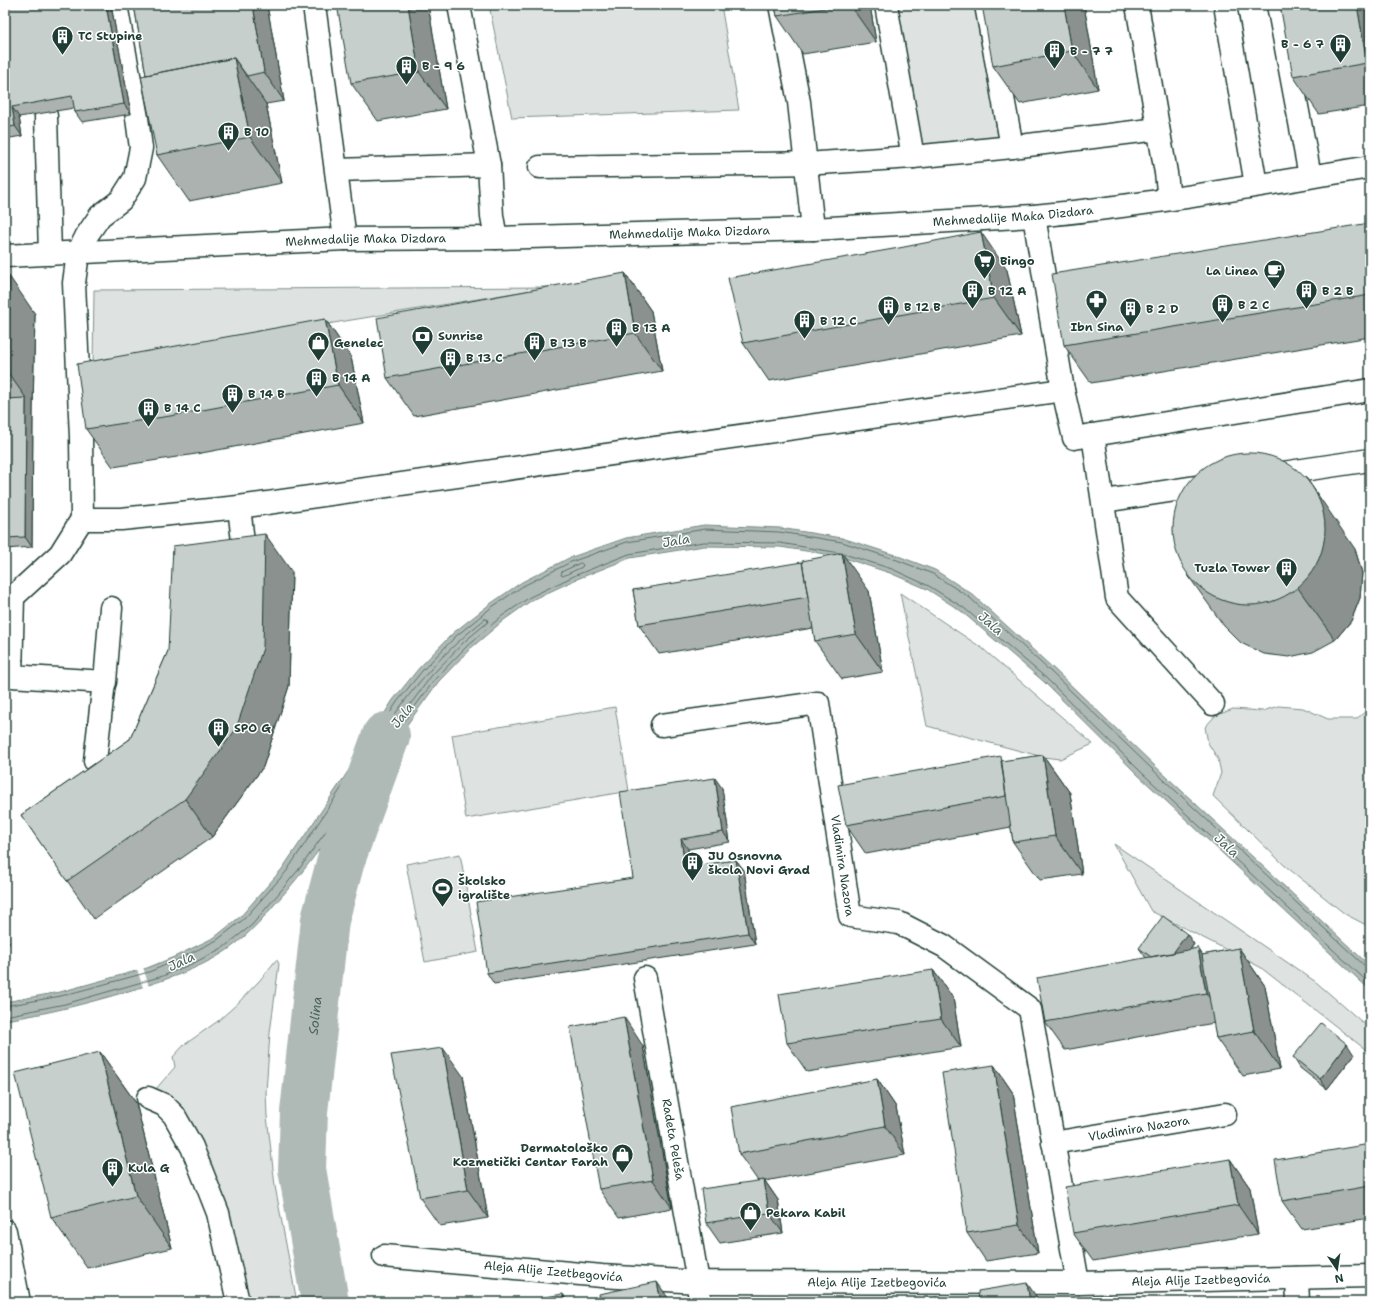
<svg xmlns="http://www.w3.org/2000/svg" width="1375" height="1307" viewBox="0 0 1375 1307" font-family="'Shantell Sans',sans-serif">
<rect width="100%" height="100%" fill="#fff"/>
<filter id="ink" filterUnits="userSpaceOnUse"><feTurbulence type="fractalNoise" baseFrequency=".025" numOctaves="2"/><feDisplacementMap in="SourceGraphic" scale="8" xChannelSelector="R" yChannelSelector="G"/><feConvolveMatrix kernelMatrix="1 2 1 2 8 2 1 2 1" color-interpolation-filters="sRGB"/></filter>
<g filter="url(#ink)">
<path fill="#dee3e2" stroke="#7e908b" d="M489 5H721L739 110 512 118Z
M886 5H986L1012 147 913 157Z
M550 287 93 363 94 290Z
M900 593 982 648 1093 744 1060 759 1043 757 927 726Z
M1278 706 1303 708 1328 719H1356L1370 708V927L1345 914 1284 865 1213 796 1221 773 1218 759 1208 743 1205 727 1215 716 1233 709 1263 711Z
M615 707 629 791 466 819 452 735Z
M1114 844 1316 982 1370 1029V1053L1260 967 1151 911Z
M460 854 478 952 425 962 406 864Z
M276 960H277L279 964 270 1033 266 1092 267 1116 275 1186 297 1302H208L237 1295 192 1147 148 1098 175 1067 173 1057 184 1045 218 1021 237 1004 260 980Z"/>
<path fill="#afbab7" stroke="#758883" d="M704 525 780 528 842 538 898 556 935 570 972 594 1054 669 1154 765 1370 966V990L1138 775 1043 681 961 611 927 589 890 573 838 556 780 547 704 546 630 558 577 579 532 600 504 620 471 648 439 681 395 741 386 737C356 798 320 855 274 905 260 922 245 938 226 951 197 970 162 981 129 991 88 1003 47 1014 5 1020V1002L60 992 147 968 174 957 215 937 241 916 282 869 345 776 393 700 419 668 453 633 490 604 522 582 569 558 626 538Z"/>
<path fill="#fff" d="M143 967 149 987 143 988 137 969Z"/>
<g fill="none" stroke-linecap="round" stroke-linejoin="round">
<path stroke="#596f68" stroke-width="1" d="M844 554 892 569 929 586 964 608 1046 678 1141 772 1370 984
M581 563 583 565 582 567 563 576 561 575 562 572Z
M485 619H487L488 622 465 641 432 675 393 728H388V725C414 684 447 649 485 619Z
M5 1006 61 996 149 972 175 961 217 940 244 919 286 872 348 778 397 702 422 671 456 636 492 607 523 586 571 562 627 542 705 529 779 532 842 542 897 560 933 574 969 597 1051 672 1151 768 1366 967 1370 969
M5 1016 65 1004 163 976 194 963 224 947 252 925 300 868 348 800 366 769 382 735 386 733 394 735 436 678 468 645 502 616 530 597 576 575 629 554 704 542 780 543 840 553"/>
<path stroke="#afbab7" stroke-width="48" id="s1" d="M325 1302 302 1169 304 1112 325 920 341 860 386 736"/>
<defs>
<g id="minor">
<path d="M116 5 137 118 141 148 135 178 121 200 100 216 87 235 78 253 74 283 81 437 82 519H121L239 507 1063 390"/>
<path d="M314 5 345 239"/>
<path d="M459 5 489 165 492 216 496 238"/>
<path d="M780 5 799 102 813 229"/>
<path d="M886 5 913 157"/>
<path d="M986 5 1012 147"/>
<path d="M1137 5 1166 173 1169 199"/>
<path d="M1225 5 1256 185"/>
<path d="M1278 5 1310 176"/>
<path d="M46 116 50 254"/>
<path d="M540 167 819 163 913 157 1012 147 1158 129"/>
<path d="M337 170 489 165"/>
<path d="M1034 216 1063 390 1074 438 1370 390"/>
<path id="s2" d="M5 256 345 239 496 238 813 229 1034 216C1146 206 1258 185 1370 167"/>
<path d="M1093 435 1117 598 1213 704"/>
<path d="M1269 475 1370 460"/>
<path d="M1104 501 1215 484"/>
<path d="M239 507 246 568"/>
<path d="M5 597H13L60 554 82 519"/>
<path d="M13 597 11 676 105 682 111 608"/>
<path id="s3" d="M662 725 818 703 850 916 899 923 944 946 1030 1009 1078 1283"/>
<path d="M95 761 104 682"/>
<path id="s4" d="M645 978 698 1282 700 1302"/>
<path d="M148 1098 164 1105 174 1115 192 1147 218 1213 238 1302"/>
<path id="s5" d="M1053 1143 1225 1114"/>
<path d="M5 1231 19 1302"/>
<path id="s6" d="M384 1256 602 1276 698 1282 1078 1283 1370 1276"/>
<path d="M1297 1278 1298 1302"/>
</g>
</defs>
<use href="#minor" stroke="#1f3d34" stroke-width="25"/>
<use href="#minor" stroke="#fff" stroke-width="22"/>
</g>
<path fill="#abb2af" stroke="#1f3d34" d="M5 5H111L131 114 82 122 75 112 74 108 19 117 22 136 5 139Z
M134 5H267L284 101 266 104 282 183 189 201 157 155 146 75Z
M428 5 446 109 378 121 351 83Z
M775 5H870L876 42 803 54 777 16Z
M1084 5 1098 89 1020 104 993 66Z
M1370 5V106L1319 114 1293 76Z
M1370 223V337L1091 383 1064 345Z
M1007 270 1021 336 769 381 743 343Z
M625 273 651 311 662 371 414 416 387 378Z
M5 276 35 314 33 408 32 547 5 549Z
M325 319 351 357 364 423 196 454 113 467 86 429Z
M1355 549 1362 573 1360 598 1351 621 1335 640 1313 652 1289 657 1264 654 1241 643 1224 626 1187 574Z
M292 572 289 686 263 767 212 837 94 919 21 815 130 739 168 651Z
M633 590 869 591 883 672 842 679 815 641 813 628 659 654 639 625Z
M1043 755 1070 793 1082 874 1040 880 1013 842 1011 827 866 854 846 825 1004 761Z
M722 788 730 842 688 849 691 867 736 860 744 870 755 944 494 984 487 973 633 878Z
M5 910 9 944 5 945Z
M1194 944 1190 950 1198 948 1202 955 1239 948 1265 986 1280 1069 1243 1076 1216 1038 1214 1023 1065 1050 1045 1022 1146 958 1139 948Z
M933 970 953 998 961 1047 807 1072 787 1043Z
M643 1046 672 1208 619 1218 599 1189Z
M100 1052 136 1103 172 1248 87 1268 51 1217Z
M1354 1055 1327 1089 1300 1068 1293 1057Z
M994 1065 1013 1093 1038 1253 986 1261 967 1233Z
M463 1076 488 1218 440 1226 420 1198Z
M877 1079 896 1107 905 1155 765 1181 778 1200 783 1233 720 1243 706 1223 758 1181 739 1154Z
M1370 1144V1218L1302 1229 1282 1201Z
M1230 1159 1250 1188 1258 1234 1093 1261 1073 1233Z"/>
<path fill="#8b918f" stroke="#1f3d34" d="M106 5H111L131 114 124 104Z
M253 5H267L284 101 264 72Z
M408 5H428L446 109 419 72Z
M850 5H870L876 42Z
M1064 5H1084L1098 89 1072 51Z
M1357 5H1370V67L1367 63Z
M234 58 266 104 282 183 250 137Z
M12 107 19 117 22 136 15 126Z
M981 232 1007 270 1021 336 994 298Z
M625 273 651 311 662 371 635 333Z
M9 276 35 314 33 408 32 547 25 537 26 398 6 370Z
M325 319 351 357 364 423 338 385Z
M1305 476 1355 549 1362 573 1360 598 1351 621 1335 640 1298 588Z
M265 534 292 572 289 686 263 767 212 837 185 799Z
M842 553 869 591 883 672 856 634Z
M1043 755 1070 793 1082 874 1055 836Z
M715 778 722 788 730 842 723 832Z
M681 839 688 849 692 878 685 867Z
M736 860 744 870 755 944 748 933Z
M5 910 9 944 5 938Z
M1187 934 1194 944 1171 977 1163 966Z
M1198 948 1217 977 1226 1021 1206 993Z
M1239 948 1265 986 1280 1069 1254 1031Z
M933 970 953 998 961 1047 941 1019Z
M624 1017 643 1046 672 1208 653 1180Z
M1347 1044 1354 1055 1327 1089 1320 1079Z
M443 1048 463 1076 488 1218 468 1190Z
M100 1052 136 1103 172 1248 136 1196Z
M994 1065 1013 1093 1038 1253 1019 1225Z
M877 1079 896 1107 905 1155 885 1126Z
M1230 1159 1250 1188 1258 1234 1238 1205Z
M764 1180 778 1200 783 1233 769 1213Z
M657 1282 671 1302H661Z
M1027 1283 1040 1302H1030Z
M563 1294 568 1302H564Z"/>
<path fill="#c7cfcc" stroke="#1f3d34" d="M5 5H106L124 104 75 112 72 96 12 107 15 126 5 128Z
M134 5H253L264 72 247 76 234 58 146 75Z
M337 5H408L419 72 351 83Z
M775 5H843L777 16Z
M982 5H1064L1072 51 993 66Z
M1280 5H1357L1367 63 1293 76Z
M234 58 250 137 157 155 141 76Z
M1370 223V295L1064 345 1052 274Z
M981 232 994 298 743 343 728 278 899 248Z
M625 273 635 333 387 378 377 318Z
M5 276H9L6 370H5Z
M325 319 338 385 170 416 86 429 77 364Z
M26 398 25 537 5 538V399Z
M1173 529a76 76 0 1 1 152 0a76 76 0 1 1-152 0Z
M265 534 263 648 236 729 185 799 67 881 21 815 130 739 168 651 173 546Z
M842 553 856 634 815 641 802 561Z
M802 562 808 597 639 625 633 590Z
M1043 755 1055 836 1013 842 1001 761Z
M1001 756 1006 796 846 825 838 785Z
M715 778 723 832 681 839 685 867 736 860 748 933 487 973 476 902 633 878 620 792Z
M1163 916 1187 934 1173 953 1151 957 1139 948Z
M1198 948 1206 993 1045 1022 1037 978Z
M1239 948 1254 1031 1216 1038 1202 955Z
M933 970 941 1019 787 1043 779 994Z
M624 1017 653 1180 599 1189 570 1027Z
M1321 1023 1347 1044 1320 1079 1293 1057Z
M443 1048 468 1190 420 1198 391 1055Z
M100 1052 136 1196 51 1217 15 1073Z
M994 1065 1019 1225 967 1233 942 1073Z
M877 1079 885 1126 739 1154 731 1107Z
M1370 1144V1186L1282 1201 1275 1160Z
M1230 1159 1238 1205 1073 1233 1065 1187Z
M764 1180 769 1213 706 1223 701 1189Z
M657 1282 661 1302H601L599 1294Z
M1027 1283 1030 1302H979L978 1291Z
M563 1294 564 1302H517Z
M937 1297 938 1302H911Z"/>
</g>
<defs>
<symbol id="building-pin" viewBox="-11 -11 22 30"><path d="M0 17L-7.5 6A9.5 9.5 0 1 1 7.5 6Z" fill="#1f3d34" stroke="#fff"/><path d="M-4-6H4V6H1V3H-1V6H-4ZM-2.5-4.3h1.7v1.8h-1.7ZM.8-4.3h1.7v1.8H.8ZM-2.5-1h1.7V.8h-1.7ZM.8-1h1.7V.8H.8Z" fill="#fff"/></symbol>
<symbol id="supermarket-pin" viewBox="-11 -11 22 30"><path d="M0 17L-7.5 6A9.5 9.5 0 1 1 7.5 6Z" fill="#1f3d34" stroke="#fff"/><path d="M-6-5.5h2.5l.6 2H6L4.5 2H-2.5L-4.4-4H-6ZM-1.5 3.2a1.3 1.3 0 1 0 .1 0ZM3 3.2a1.3 1.3 0 1 0 .1 0Z" fill="#fff"/></symbol>
<symbol id="cafe-pin" viewBox="-11 -11 22 30"><path d="M0 17L-7.5 6A9.5 9.5 0 1 1 7.5 6Z" fill="#1f3d34" stroke="#fff"/><path d="M-5.5-4.5H6V0H3Q3 3.5 0 3.5H-2.5Q-5.5 3.5-5.5 0ZM3-3.2v2h1.7v-2ZM-6 4.5H4V6H-6Z" fill="#fff"/></symbol>
<symbol id="pharmacy-pin" viewBox="-11 -11 22 30"><path d="M0 17L-7.5 6A9.5 9.5 0 1 1 7.5 6Z" fill="#1f3d34" stroke="#fff"/><path d="M-2-6h4v4h4v4h-4v4h-4v-4h-4v-4h4Z" fill="#fff"/></symbol>
<symbol id="bank-pin" viewBox="-11 -11 22 30"><path d="M0 17L-7.5 6A9.5 9.5 0 1 1 7.5 6Z" fill="#1f3d34" stroke="#fff"/><path d="M-6-4H6V4H-6ZM0-2.3a2.3 2.3 0 1 0 0 4.6a2.3 2.3 0 1 0 0-4.6Z" fill="#fff"/></symbol>
<symbol id="shop-pin" viewBox="-11 -11 22 30"><path d="M0 17L-7.5 6A9.5 9.5 0 1 1 7.5 6Z" fill="#1f3d34" stroke="#fff"/><path d="M-5-2.5h2.3a2.7 3.5 0 0 1 5.4 0H5L5.5 6h-11ZM-1.5-2.5h3a1.5 2.3 0 0 0-3 0Z" fill="#fff"/></symbol>
<symbol id="stadium-pin" viewBox="-11 -11 22 30"><path d="M0 17L-7.5 6A9.5 9.5 0 1 1 7.5 6Z" fill="#1f3d34" stroke="#fff"/><path d="M0-5a6.5 5 0 1 0 0 10a6.5 5 0 1 0 0-10ZM-3.5-1.8h7v3.6h-7Z" fill="#fff"/></symbol>
</defs>
<g fill-rule="evenodd">
<use href="#building-pin" x="50" y="24" width="25" height="34"/>
<use href="#building-pin" x="1328" y="32" width="25" height="34"/>
<use href="#building-pin" x="1042" y="38" width="25" height="34"/>
<use href="#building-pin" x="394" y="54" width="25" height="34"/>
<use href="#building-pin" x="216" y="120" width="25" height="34"/>
<use href="#supermarket-pin" x="972" y="248" width="25" height="34"/>
<use href="#cafe-pin" x="1262" y="258" width="25" height="34"/>
<use href="#building-pin" x="960" y="278" width="25" height="34"/>
<use href="#building-pin" x="1294" y="278" width="25" height="34"/>
<use href="#pharmacy-pin" x="1084" y="288" width="25" height="34"/>
<use href="#building-pin" x="1210" y="292" width="25" height="34"/>
<use href="#building-pin" x="876" y="294" width="25" height="34"/>
<use href="#building-pin" x="1118" y="296" width="25" height="34"/>
<use href="#building-pin" x="792" y="308" width="25" height="34"/>
<use href="#building-pin" x="604" y="316" width="25" height="34"/>
<use href="#bank-pin" x="410" y="324" width="25" height="34"/>
<use href="#shop-pin" x="306" y="330" width="25" height="34"/>
<use href="#building-pin" x="522" y="330" width="25" height="34"/>
<use href="#building-pin" x="438" y="346" width="25" height="34"/>
<use href="#building-pin" x="304" y="366" width="25" height="34"/>
<use href="#building-pin" x="220" y="382" width="25" height="34"/>
<use href="#building-pin" x="136" y="396" width="25" height="34"/>
<use href="#building-pin" x="1274" y="556" width="25" height="34"/>
<use href="#building-pin" x="206" y="716" width="25" height="34"/>
<use href="#building-pin" x="680" y="850" width="25" height="34"/>
<use href="#stadium-pin" x="430" y="876" width="25" height="34"/>
<use href="#shop-pin" x="610" y="1142" width="25" height="34"/>
<use href="#building-pin" x="100" y="1156" width="25" height="34"/>
<use href="#shop-pin" x="738" y="1200" width="25" height="34"/>
</g>
<g text-anchor="middle" stroke-width="3" stroke-linejoin="round" paint-order="stroke">
<g font-size="12" font-weight="bold" fill="#1f3d34" stroke="#fff" text-anchor="start">
<text x="78" y="40">TC Stupine</text>
<text x="1324" y="48" text-anchor="end">B - 6 7</text>
<text x="1070" y="55">B - 7 7</text>
<text x="422" y="70">B - 9 6</text>
<text x="244" y="136">B 10</text>
<text x="1000" y="265">Bingo</text>
<text x="1258" y="275" text-anchor="end">La Linea</text>
<text x="988" y="295">B 12 A</text>
<text x="1322" y="295">B 2 B</text>
<text x="1238" y="309">B 2 C</text>
<text x="904" y="311">B 12 B</text>
<text x="1146" y="313">B 2 D</text>
<text x="820" y="325">B 12 C</text>
<text x="1097" y="331" text-anchor="middle">Ibn Sina</text>
<text x="632" y="332">B 13 A</text>
<text x="438" y="340">Sunrise</text>
<text x="334" y="347">Genelec</text>
<text x="550" y="347">B 13 B</text>
<text x="466" y="362">B 13 C</text>
<text x="332" y="382">B 14 A</text>
<text x="248" y="398">B 14 B</text>
<text x="164" y="412">B 14 C</text>
<text x="1270" y="572" text-anchor="end">Tuzla Tower</text>
<text x="234" y="732">SPO G</text>
<text x="708" y="860">JU Osnovna<tspan x="708" dy="14">škola Novi Grad</tspan></text>
<text x="458" y="885">Školsko<tspan x="458" dy="14">igralište</tspan></text>
<text x="608" y="1152" text-anchor="end">Dermatološko<tspan x="608" dy="14">Kozmetički Centar Farah</tspan></text>
<text x="128" y="1172">Kula G</text>
<text x="766" y="1217">Pekara Kabil</text>
</g>
<g font-size="12" fill="#1f3d34" stroke="#fff">
<text dy="4" stroke="none"><textPath href="#s2" startOffset="1009">Mehmedalije Maka Dizdara</textPath></text>
<text dy="4" stroke="none"><textPath href="#s2" startOffset="685">Mehmedalije Maka Dizdara</textPath></text>
<text dy="4" stroke="none"><textPath href="#s2" startOffset="361">Mehmedalije Maka Dizdara</textPath></text>
<text dy="4" stroke="none"><textPath href="#s3" startOffset="322">Vladimira Nazora</textPath></text>
<text dy="4" stroke="none"><textPath href="#s5" startOffset="87">Vladimira Nazora</textPath></text>
<text dy="4" stroke="none"><textPath href="#s4" startOffset="164">Radeta Peleša</textPath></text>
<text dy="4" stroke="none"><textPath href="#s6" startOffset="170">Aleja Alije Izetbegovića</textPath></text>
<text dy="4" stroke="none"><textPath href="#s6" startOffset="818">Aleja Alije Izetbegovića</textPath></text>
<text dy="4" stroke="none"><textPath href="#s6" startOffset="494">Aleja Alije Izetbegovića</textPath></text>
</g>
<g font-size="13" font-style="italic" fill="#4a625b" stroke="#fff">
<text transform="translate(676 540) rotate(-9)" y="5">Jala</text>
<text transform="translate(991 623) rotate(41)" y="5">Jala</text>
<text transform="translate(402 715) rotate(-52)" y="5">Jala</text>
<text transform="translate(1227 845) rotate(43)" y="5">Jala</text>
<text transform="translate(181 961) rotate(-25)" y="5">Jala</text>
<text dy="5" stroke="none"><textPath href="#s1" startOffset="289">Solina</textPath></text>
</g>
</g>
<rect width="1375" height="1307" fill="none" stroke="#fff" stroke-width="20"/>
<rect x="10" y="10" width="1355" height="1287" fill="none" stroke="#1f3d34" stroke-width="1.5" filter="url(#ink)"/>
<g transform="translate(1337 1269) rotate(167)" stroke="#ffffff" stroke-width="3" paint-order="stroke">
<path d="M0-3L7 15L0 10L-7 15Z" fill="#1f3d34"/>
<text y="-6" font-size="11" font-weight="bold" text-anchor="middle" fill="#1f3d34">N</text>
</g>
</svg>
